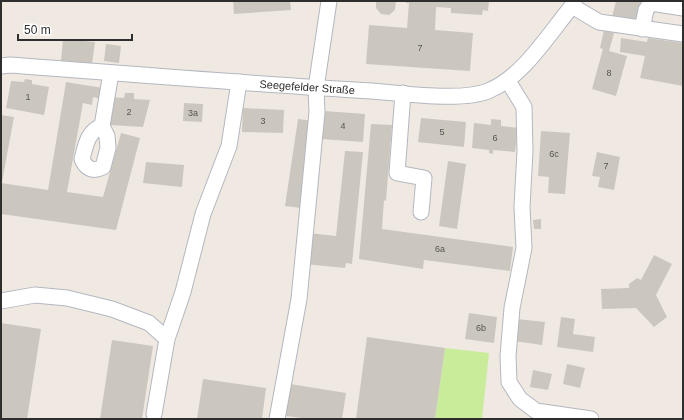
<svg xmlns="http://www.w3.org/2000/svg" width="684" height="420" viewBox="0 0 684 420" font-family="Helvetica,sans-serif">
<rect width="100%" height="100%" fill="#efe9e1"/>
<path fill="#c9ec9a" d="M445 348 489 353 482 419H435Z"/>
<path fill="#cbc7bf" d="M233 1H290L291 10 234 14Z
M376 1H396L395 10 389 15 381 14 376 8Z
M406 1H489L488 11 483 10 482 15 451 13V8L436 7 435 30 473 33 470 71 366 64 369 25 407 28 409 3H406Z
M616 1H641L635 23 612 17Z
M604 30 614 33 609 51 627 56 616 96 592 89 603 49 600 48Z
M621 38 647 42 648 38 683 43V86L640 78 645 56 620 52Z
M63 39 95 42 92 64 61 61Z
M106 44 121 46 119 63 104 61Z
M25 79 32 80V84L49 87 44 115 6 108 11 81 24 82Z
M66 82 103 88 101 99 93 97 92 105 83 103 67 192 103 197 121 133 140 138 116 230 1 214V183L48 190Z
M125 93H134V99L150 100 143 127 110 125 112 97 124 98Z
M184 103 203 104 202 122 183 121Z
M243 108 284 110 283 133 242 132Z
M324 111 365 114 363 142 321 139Z
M1 115 14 117 2 182 1 181Z
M421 118 466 122 464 147 418 142Z
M298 119 314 121 301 208 285 206Z
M491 119 501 120V126L518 128 515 152 493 150V154L489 153V150L472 148 474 123 491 125Z
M371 124 392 125 386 201 384 200 382 229 513 247 510 271 424 260 423 269 359 259Z
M541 131 570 133 565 194 548 193 549 177 538 176Z
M345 151 363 152 352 264 346 263 345 268 305 264 309 233 336 236Z
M597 152 620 157 614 190 598 187 600 177 592 176Z
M448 161 466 164 457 229 439 226Z
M146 162 184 165 182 187 143 183Z
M541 219V229H534L533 220Z
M654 255 672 264 656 295 667 317 654 327 636 308 602 309 601 289 629 288V284L637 278 641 280Z
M469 313 497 317 494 343 465 339Z
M561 317 575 319 573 334 595 337 593 352 557 347Z
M517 319 545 322 542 345 514 341Z
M1 323 41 329 27 419H1Z
M367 337 445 348 435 419H356Z
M112 340 153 346 142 419H100Z
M567 364 585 368 580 388 563 384Z
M533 370 552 374 548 390 530 387Z
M203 379 266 388 262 419H197Z
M290 384 346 393 342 419H309L286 416Z"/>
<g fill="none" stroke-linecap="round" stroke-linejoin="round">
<defs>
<g id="minor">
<path d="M572 6 599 22 683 34"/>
<path d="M642 29 646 10 651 3 683 8"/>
<path id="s1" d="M1 66 10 65C130 74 251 84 371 91 402 93 461 102 488 91 522 78 549 34 572 6L574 1"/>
<path d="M508 81 524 107 525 151 522 207 524 248 512 308 508 356 509 382 520 399 536 411 591 419"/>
<path d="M403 93 397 173 424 178 421 212"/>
<path d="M102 126C87 132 86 145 82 159 86 169 93 172 103 167L108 148 107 136 102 126 111 73"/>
<path d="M1 301 35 295 67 298 112 309 149 323 167 339"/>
<path d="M154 414 167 339 183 292 203 214 229 146 239 82"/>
<path d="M277 419 299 299 317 112 316 88 329 1"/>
</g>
</defs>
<use href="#minor" stroke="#b4b7c1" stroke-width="17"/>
<use href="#minor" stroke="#fff" stroke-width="15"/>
</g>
<g text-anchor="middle" stroke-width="3" stroke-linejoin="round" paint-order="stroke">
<g font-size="9" fill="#555452">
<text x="420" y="51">7</text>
<text x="609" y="76">8</text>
<text x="28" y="100">1</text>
<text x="129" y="115">2</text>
<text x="193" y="116">3a</text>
<text x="263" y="124">3</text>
<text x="343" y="129">4</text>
<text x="442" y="135">5</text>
<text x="495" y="141">6</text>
<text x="554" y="157">6c</text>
<text x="606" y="169">7</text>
<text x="440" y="252">6a</text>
<text x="481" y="331">6b</text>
</g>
<g font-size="11" fill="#2e2e2e" stroke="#fff">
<text dy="4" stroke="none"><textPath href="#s1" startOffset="307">Seegefelder Straße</textPath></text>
</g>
</g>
<rect width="684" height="420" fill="none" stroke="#2e2e2e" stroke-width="4"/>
<path d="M18 34v6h114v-6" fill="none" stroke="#2e2e2e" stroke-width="2"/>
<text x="24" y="34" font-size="12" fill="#2e2e2e" stroke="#ffffff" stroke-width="3" paint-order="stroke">50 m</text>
</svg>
